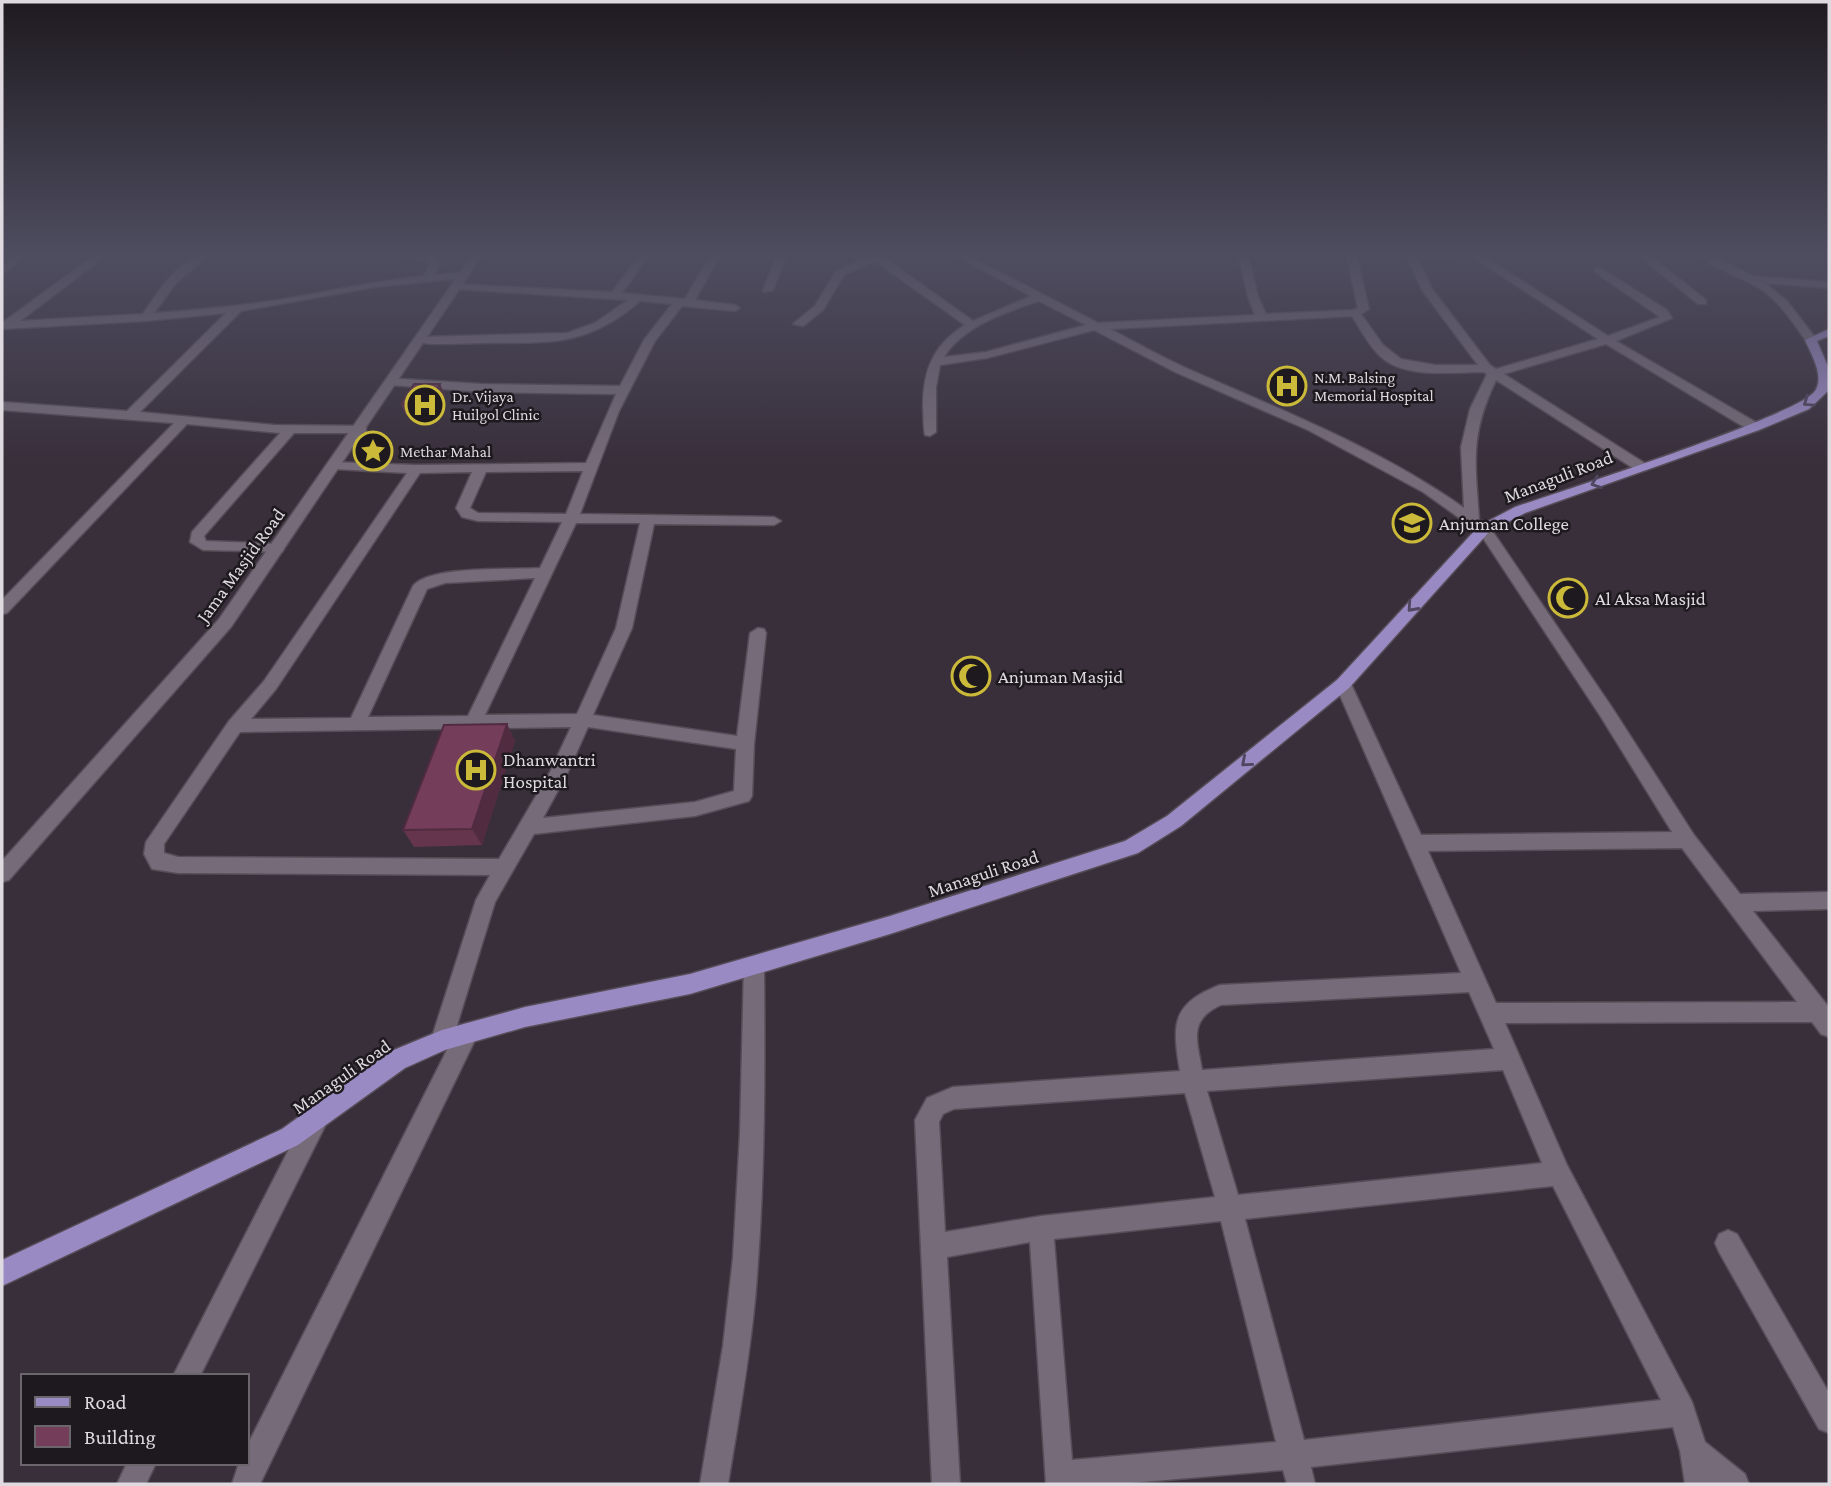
<svg xmlns="http://www.w3.org/2000/svg" width="1831" height="1486" viewBox="0 0 1831 1486" font-family="'Crimson Pro',serif">
<rect width="100%" height="100%" fill="#392f3b"/>
<g fill="none" stroke-linecap="round" stroke-linejoin="round">
<defs>
<path id="minor" d="M16 254H27L2 274V266Z
M96 254H108L20 321 143 314C158 292 181 254 210 254L176 283 154 313C198 310 241 306 284 299 331 291 376 281 424 276L430 263 428 262 394 254 435 257 440 263 435 275 463 272 468 275 463 278 375 287 241 311 140 412 274 425 366 426V432L361 433H294L204 536 206 541 277 544 282 546 284 549 282 552 203 550 190 542 192 532 280 433 187 424 7 613 2 614V600L174 423 2 410V402L127 411 226 313 145 321 2 329V323Z
M640 254H650L622 293 685 299 711 254H721L695 300 735 305 740 308 735 311 682 306 655 341 619 411 580 514 774 517 781 521 774 525 654 524 632 628 593 715 737 736 750 633 758 628 764 629 766 633 754 744 752 796 749 801 695 816 534 834 495 902 454 1035 459 1026 467 1023 475 1026 478 1033 475 1040 260 1484H232L239 1463H247V1446L448 1048 442 1050 434 1047 431 1040 476 900 490 875 178 873 152 869 144 854 146 842 229 721 264 681 407 473 335 469 330 468V462L416 465 586 463 616 394 482 392 391 385 387 384V378L482 384 620 386 644 340 672 304 640 301C585 348 549 342 482 343 460 343 437 346 416 342L414 340 420 337 567 333 595 323 628 300 456 289 451 286 452 284 612 292ZM583 471 566 514 478 513 470 508 486 472ZM472 472 456 508 462 517 478 521 562 522 540 568C512 570 430 565 413 586L351 718 251 719 276 689 420 473ZM576 523H640L616 628 577 714 485 715ZM535 578 468 716 368 717 427 589 445 583ZM571 727 550 772 499 859 178 857 164 853V844L240 732ZM588 727 736 749 734 791 695 802 543 818 567 774Z
M777 254H787L773 290 764 292 763 290Z
M867 254H879L973 321 1031 296 952 254H965L1098 323 1255 315 1248 297 1238 254H1248L1258 297 1266 314 1353 310 1358 308 1346 254H1356L1369 309 1361 314 1383 345 1401 359 1435 365H1478L1422 290 1407 257 1397 254H1458L1453 257H1417L1432 289 1490 365 1496 369 1598 339 1468 254H1480L1608 336 1660 317 1595 272V268L1599 267 1667 310 1672 318 1616 341 1759 424V430H1749L1606 344 1504 374 1646 464V470H1636L1496 380C1470 434 1475 461 1479 519L1489 526 1613 709 1694 835 1740 894 1829 892V909L1753 911 1827 1005 1829 1010V1037L1821 1034 1812 1022 1505 1023 1567 1165 1692 1402 1705 1442 1745 1474 1749 1484H1685L1680 1451 1673 1427 1311 1467 1315 1484H1287L1283 1470 1118 1484H1046L1030 1242 947 1257 960 1484H932L915 1120 927 1098 953 1087 1180 1071C1172 1024 1171 1004 1220 985L1461 973 1335 684 1337 680 1343 678 1351 684 1421 835 1672 832 1601 717 1479 532 1423 492 1308 430 1175 372 1094 330 987 358 940 365 936 387V432L930 436 925 435C923 426 924 416 923 407 923 370 933 345 965 325L875 261 844 275 823 310 803 326 793 324 815 306 836 271 869 256ZM1039 301 1086 325 986 352 944 357C963 326 1006 312 1039 301ZM1352 316C1361 330 1369 346 1381 357 1405 379 1454 372 1483 372L1487 374 1470 409 1461 447 1464 508C1379 448 1281 410 1186 368 1160 356 1135 342 1110 329ZM1682 848 1797 1002 1496 1003 1428 851ZM1469 992 1494 1049 1202 1070C1197 1040 1188 1020 1221 1005ZM1503 1070 1542 1163 1238 1195 1207 1091ZM1185 1093 1215 1197 1041 1216 945 1232 939 1122 943 1114 954 1109ZM1553 1186 1661 1400 1304 1440 1245 1219ZM1221 1221 1276 1442 1072 1460 1054 1239Z
M1637 254H1648L1706 300V304H1698Z
M1699 254H1711L1753 276 1829 282V288L1765 283 1787 301 1817 340 1815 342H1807C1793 323 1780 302 1761 289 1741 276 1716 271 1699 254Z
M754 956 761 958 764 965C765 1077 765 1188 755 1300 749 1362 738 1423 728 1484H700L723 1346 733 1258 740 1133 744 965 747 958Z
M316 1108 324 1112 328 1120 200 1376H173L308 1112Z
M1728 1230 1737 1234 1829 1393V1433L1819 1429 1719 1252 1715 1243 1719 1234Z
M127 1463H156L146 1484H117Z"/>
<path id="tertiary" d="M473 254H483L231 627 9 880 2 882V861L219 619Z"/>
<path id="primary" d="M1829 329V336L1817 341 1829 369 1828 391 1809 409 1759 430 1525 513 1489 532 1349 688 1181 826 1138 853 890 934 690 994 525 1027 445 1050 405 1068 298 1145 2 1286V1260L282 1129 389 1052 442 1030 525 1007 690 974 890 916 1125 841 1167 816 1337 680 1479 526 1515 507C1559 492 1799 415 1815 391 1825 376 1811 354 1805 340Z"/>
</defs>
<use href="#minor" stroke="#554d57" stroke-width="3"/>
<use href="#tertiary" stroke="#554d57" stroke-width="3"/>
<use href="#primary" stroke="#554d57" stroke-width="3"/>
<use href="#minor" fill="#766b78" fill-rule="evenodd"/>
<use href="#tertiary" fill="#766b78" fill-rule="evenodd"/>
<use href="#primary" fill="#998ac3" fill-rule="evenodd"/>
</g>
<path fill="#64354d" d="M445 395 433 415H406L401 404Z
M507 724 515 741 482 845 414 847 403 830Z"/>
<path fill="#512b3f" d="M440 384 445 395 433 415 428 404Z
M507 724 515 741 482 845 472 829Z"/>
<path fill="#743e5a" stroke="#512b3f" stroke-width="2" d="M414 384H440L428 404H401Z
M507 724 472 829 403 830 444 725Z"/>
<defs><path id="oneway-chevron" d="M-2-3.5L2.5 0L-2 3.5" fill="none" stroke-width="1.6" stroke-linecap="round" stroke-linejoin="round" transform="scale(1.75)"/></defs>
<g stroke="#4f4660">
<use href="#oneway-chevron" transform="translate(1808 402) rotate(146)"/>
<use href="#oneway-chevron" transform="translate(1596 483) rotate(161)"/>
<use href="#oneway-chevron" transform="translate(1412 607) rotate(132)"/>
<use href="#oneway-chevron" transform="translate(1246 762) rotate(139)"/>
</g>
<linearGradient id="sky" x2="0" y2="1"><stop stop-color="#1f1a20"/><stop offset="0.55" stop-color="#4e4d60"/><stop offset="1" stop-color="#4e4d60" stop-opacity="0"/></linearGradient>
<rect width="1831" height="462" fill="url(#sky)"/>
<defs>
<symbol id="hospital-ring" viewBox="-11 -11 22 22"><circle r="9.5" fill="#1d191e" stroke="#cbba39" stroke-width="1.5"/><path d="M-5-5h3v3.5h4V-5h3V5h-3V1.5h-4V5h-3Z" fill="#cbba39"/></symbol>
<symbol id="sight-ring" viewBox="-11 -11 22 22"><circle r="9.5" fill="#1d191e" stroke="#cbba39" stroke-width="1.5"/><path d="M0-6L1.8-2.2L6-1.7L2.9 1.2L3.7 5.4L0 3.3L-3.7 5.4L-2.9 1.2L-6-1.7L-1.8-2.2Z" fill="#cbba39"/></symbol>
<symbol id="university-ring" viewBox="-11 -11 22 22"><circle r="9.5" fill="#1d191e" stroke="#cbba39" stroke-width="1.5"/><path d="M0-5L7-2L0 1L-7-2ZM-4 1L0 2.5L4 1V4Q0 6-4 4Z" fill="#cbba39"/></symbol>
<symbol id="mosque-ring" viewBox="-11 -11 22 22"><circle r="9.5" fill="#1d191e" stroke="#cbba39" stroke-width="1.5"/><path d="M3.5-4.9A6 6 0 1 0 3.5 4.9A5 5 0 1 1 3.5-4.9Z" fill="#cbba39"/></symbol>
</defs>
<g fill-rule="evenodd">
<use href="#hospital-ring" x="1265" y="364" width="44" height="44"/>
<use href="#hospital-ring" x="403" y="383" width="44" height="44"/>
<use href="#sight-ring" x="351" y="429" width="44" height="44"/>
<use href="#university-ring" x="1390" y="501" width="44" height="44"/>
<use href="#mosque-ring" x="1546" y="576" width="44" height="44"/>
<use href="#mosque-ring" x="949" y="654" width="44" height="44"/>
<use href="#hospital-ring" x="454" y="748" width="44" height="44"/>
</g>
<g text-anchor="middle" stroke-width="5" stroke-linejoin="round" paint-order="stroke">
<g font-size="16" fill="#dfd9e0" stroke="#1d191e" text-anchor="start">
<text x="1314" y="383">N.M. Balsing<tspan x="1314" dy="18">Memorial Hospital</tspan></text>
<text x="452" y="402">Dr. Vijaya<tspan x="452" dy="18">Huilgol Clinic</tspan></text>
<text x="400" y="457">Methar Mahal</text>
</g>
<g font-size="19" fill="#dfd9e0" stroke="#1d191e">
<text transform="translate(1558 476) rotate(-21)" y="7">Managuli Road</text>
<text transform="translate(240 565) rotate(-54)" y="7">Jama Masjid Road</text>
<text transform="translate(983 873) rotate(-18)" y="7">Managuli Road</text>
<text transform="translate(341 1076) rotate(-35)" y="7">Managuli Road</text>
</g>
<g font-size="19" fill="#dfd9e0" stroke="#1d191e" text-anchor="start">
<text x="1439" y="530">Anjuman College</text>
<text x="1595" y="605">Al Aksa Masjid</text>
<text x="998" y="683">Anjuman Masjid</text>
<text x="503" y="766">Dhanwantri<tspan x="503" dy="22">Hospital</tspan></text>
</g>
</g>
<rect width="1831" height="1486" fill="none" stroke="#dfd9e0" stroke-width="7"/>
<rect x="21" y="1374" width="228" height="91" fill="#1d191e" stroke="#6b666c" stroke-width="2"/>
<rect x="35" y="1397" width="35" height="10" fill="#998ac3" stroke="#6b666c" stroke-width="2"/>
<text x="84" y="1409" font-size="21" fill="#dfd9e0">Road</text>
<rect x="35" y="1426" width="35" height="21" fill="#743e5a" stroke="#6b666c" stroke-width="2"/>
<text x="84" y="1444" font-size="21" fill="#dfd9e0">Building</text>
</svg>
